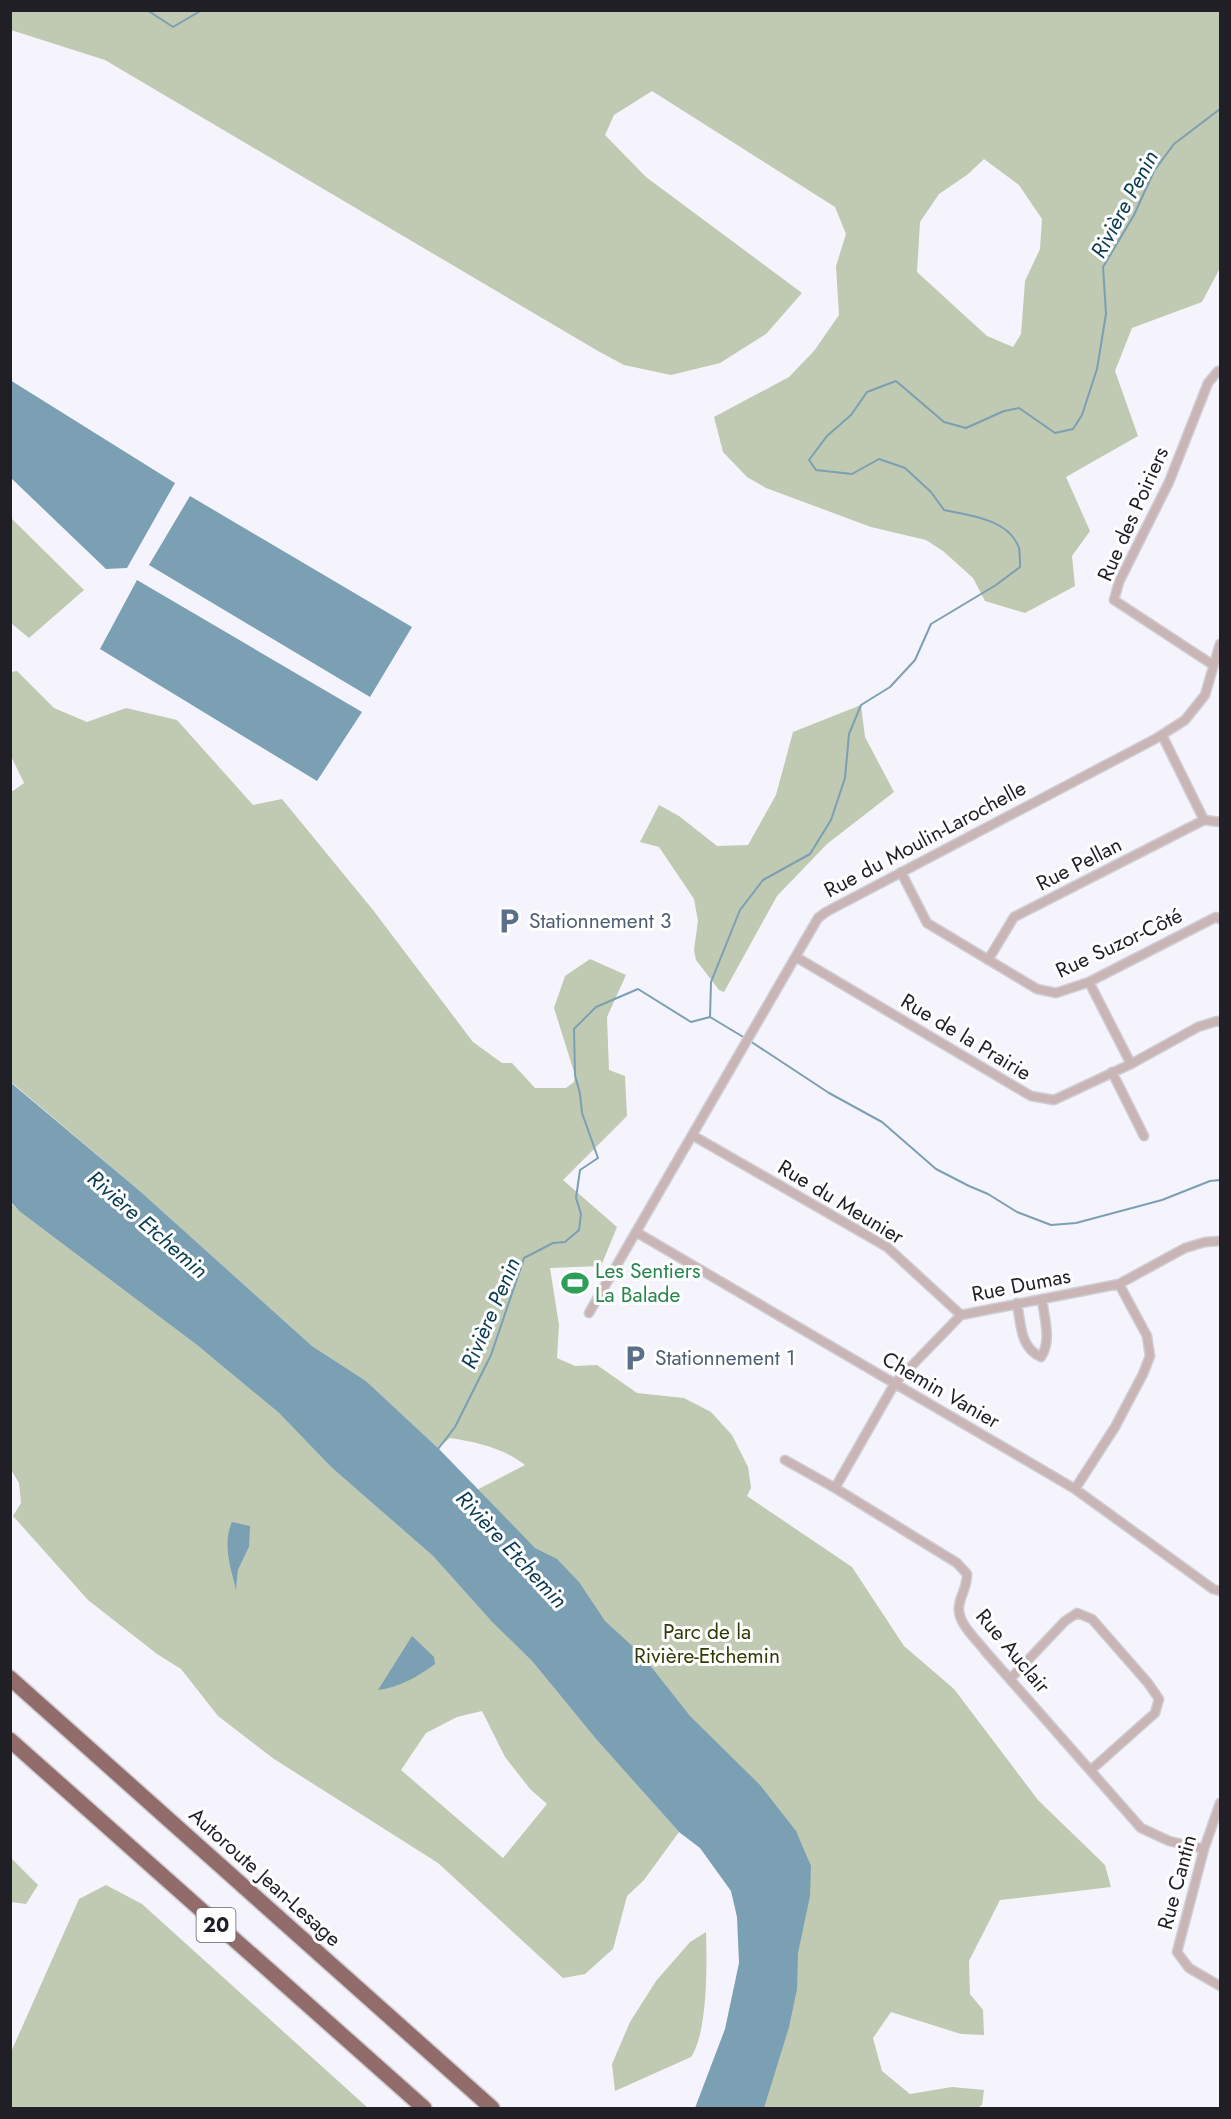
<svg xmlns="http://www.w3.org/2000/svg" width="1231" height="2119" viewBox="0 0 1231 2119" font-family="Jost,sans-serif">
<rect width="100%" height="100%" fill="#f5f4fc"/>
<path fill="#c0c9b2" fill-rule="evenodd" d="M10 11H1220V268L1202 302 1132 328 1115 371 1138 436 1066 477 1090 531 1072 556 1075 586 1025 613 985 601 973 578 943 551 926 540 871 527 766 488 747 477 723 452 714 417 789 377 814 351 839 315 836 266 846 234 835 207 652 91 614 115 605 135 646 177 802 293 766 334 720 363 671 375 624 365 598 351 105 60 11 30ZM984 159 1019 185 1042 219 1040 249 1025 281 1021 334 1013 347 987 336 917 272 920 222 939 194 967 175Z
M10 517 84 590 29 638 11 623Z
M17 671 54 708 87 722 126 708 177 720 253 805 282 799 373 910 473 1042 502 1063H512L535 1088H566L574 1082 575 1075 554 1008 565 976 590 959 626 975 607 1017 609 1070 625 1076 627 1116 563 1180 617 1227 601 1266 550 1268 559 1325 557 1358 575 1366 597 1365 637 1393 684 1398 711 1412 732 1435 748 1467 751 1488 747 1496 852 1567 904 1646 954 1689 1038 1800 1105 1865 1111 1887 1000 1900 969 1961 970 1994 983 2010 984 2035 961 2034 891 2012 873 2038 882 2071 910 2094 952 2087 984 2090 982 2105 977 2108H728L769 1970 736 1827 444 1507 525 1465C503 1448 477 1442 450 1438L438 1448 366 1381 312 1346 141 1192 11 1082 10 790 13 791 24 783 11 756V672Z
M861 705 865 737 894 792 827 844 777 896 724 992 719 990 696 960 694 950 698 921 694 899 659 847 640 842 659 805 679 816 717 846 748 845 776 795 793 732Z
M10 1202 19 1211 197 1345 279 1413 331 1467 433 1556 493 1623 532 1661 596 1739 679 1832 644 1880 627 1896 613 1949 585 1974 563 1978 438 1863 274 1759 218 1716 181 1669 157 1654 88 1600 13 1516 21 1503 19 1483 10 1468ZM232 1522 249 1547 238 1570 236 1588ZM482 1711 505 1757 530 1789 547 1804 503 1858 401 1770 426 1733 457 1717Z
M11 1858 38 1885 26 1904 11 1902Z
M106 1885 142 1904 368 2108H11V2052L79 1899Z
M706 1932C707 1963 708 2032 691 2057L615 2091 612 2064 630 2022 656 1981 690 1942Z"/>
<path fill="#7b9fb3" d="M10 380 175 483 127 568 106 569 11 478Z
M190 496 412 627 370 697 149 565Z
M137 580 362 712 317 781 100 649Z
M10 1082 141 1192 312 1346 366 1381 438 1448 535 1548 557 1559 579 1582 605 1621 641 1654 690 1716 760 1785 796 1831 811 1866 810 1896 798 1953 797 1989 789 2027 764 2108H695L725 2029 739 1963 737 1917 731 1891 700 1848 679 1832 596 1739 532 1661 493 1623 433 1556 331 1467 279 1413 197 1345 19 1211 11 1202Z
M232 1522 250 1526 249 1547 238 1570 236 1590C231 1568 222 1544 232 1522Z
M412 1636 434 1657 435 1664C419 1676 398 1688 378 1690Z"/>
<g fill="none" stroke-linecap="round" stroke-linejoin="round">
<path stroke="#7b9fb3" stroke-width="2" d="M147 10 173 27 202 10
M710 1017 745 1038
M750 1041 829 1093 882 1122 936 1169 969 1186 988 1194 1017 1212 1051 1225 1076 1223 1162 1200 1210 1181 1220 1180
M438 1449 455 1427 491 1355 524 1258 553 1243 565 1242 579 1230 581 1214 576 1198 580 1170 598 1158 582 1113 580 1094 575 1075 574 1029 596 1007 638 989 691 1022 710 1017 711 982 740 910 763 880 810 854 831 820 845 778 849 734 861 705 890 687 915 660 931 624 996 585 1020 567C1020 561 1020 554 1019 548 1009 519 969 515 944 510L931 492 905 468 879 459 852 474 816 470 809 460 827 436 851 415 867 392 896 381 944 422 966 428 1004 411 1019 408 1055 433 1073 429 1082 415 1097 369 1106 314 1103 267 1134 215 1154 171 1174 144 1220 109"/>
<defs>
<path id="minor" d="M1213 665 1114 600 1119 582 1169 482 1208 383 1218 371H1220
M1162 735 1204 820
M901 872 927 923 1037 989 1056 993 1089 982 1216 917 1220 919
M796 957 1031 1096 1054 1100 1131 1064 1198 1027 1217 1021 1220 1022
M988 960 1014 917 1204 820 1220 822
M1089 982 1131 1064
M1112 1072 1144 1136
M692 1135 887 1247 961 1315
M636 1232 1075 1489 1213 1589 1220 1591
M1017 1303C1021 1324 1020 1348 1041 1357 1052 1341 1044 1317 1042 1299
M589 1313 818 918 826 912 1157 738 1185 720 1205 695 1220 644
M785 1460 835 1488 957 1563 967 1574C967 1589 960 1595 959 1607 957 1623 977 1640 986 1652L1141 1828 1169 1841 1204 1849
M835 1488 895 1383 961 1315 1119 1284 1185 1248 1205 1242 1220 1241
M1075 1489 1115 1427 1143 1374 1150 1356 1147 1336 1119 1284
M1011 1678 1065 1621 1077 1613 1092 1619 1148 1683 1159 1699 1155 1713 1091 1770
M1220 1803 1204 1849 1177 1952 1189 1968 1220 1986"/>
<path id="motorway" d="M10 1678 492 2108
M10 1740 424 2108"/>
</defs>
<use href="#minor" stroke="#cfced5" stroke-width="11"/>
<use href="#motorway" stroke="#cfced5" stroke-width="18"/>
<use href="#minor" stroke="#c9b5b5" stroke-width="8"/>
<use href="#motorway" stroke="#926c6b" stroke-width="15"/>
</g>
<defs>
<symbol id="parking-bare" viewBox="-9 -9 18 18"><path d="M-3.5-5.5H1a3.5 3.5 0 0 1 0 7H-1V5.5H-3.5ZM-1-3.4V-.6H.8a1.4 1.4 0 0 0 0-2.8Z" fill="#5c6f8a" stroke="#fff" stroke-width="2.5" paint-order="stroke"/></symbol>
<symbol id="stadium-bare" viewBox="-9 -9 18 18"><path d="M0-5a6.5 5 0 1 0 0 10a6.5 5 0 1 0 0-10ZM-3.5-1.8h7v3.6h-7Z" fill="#2e9e5b" stroke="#fff" stroke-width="2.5" paint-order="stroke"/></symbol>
</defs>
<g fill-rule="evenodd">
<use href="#parking-bare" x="490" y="902" width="38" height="38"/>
<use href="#stadium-bare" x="556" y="1264" width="38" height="38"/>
<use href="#parking-bare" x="616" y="1339" width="38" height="38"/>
</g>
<g text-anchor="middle" stroke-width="6" stroke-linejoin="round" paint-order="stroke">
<rect fill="#fff" stroke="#636267" stroke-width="1.5" x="196.5" y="1908" width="39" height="34" rx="4.5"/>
<g font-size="20" font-weight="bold" fill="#201f26">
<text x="216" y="1932">20</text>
</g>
<g font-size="21" fill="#201f26" stroke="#fff">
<text transform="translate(1133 514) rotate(-66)" y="7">Rue des Poiriers</text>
<text transform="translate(925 839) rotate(-28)" y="7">Rue du Moulin-Larochelle</text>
<text transform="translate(1079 864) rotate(-27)" y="7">Rue Pellan</text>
<text transform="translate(1119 943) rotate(-25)" y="7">Rue Suzor-Côté</text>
<text transform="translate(966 1037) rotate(31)" y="7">Rue de la Prairie</text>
<text transform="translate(841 1202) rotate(31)" y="7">Rue du Meunier</text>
<text transform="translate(1021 1285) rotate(-11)" y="7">Rue Dumas</text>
<text transform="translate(941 1390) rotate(30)" y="7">Chemin Vanier</text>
<text transform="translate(1013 1651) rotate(50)" y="7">Rue Auclair</text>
<text transform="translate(265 1877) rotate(42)" y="7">Autoroute Jean-Lesage</text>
<text transform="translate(1177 1882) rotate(-75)" y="7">Rue Cantin</text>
</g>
<g font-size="21" fill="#4e5e75" stroke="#fff" text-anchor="start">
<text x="529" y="928">Stationnement 3</text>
<text x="655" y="1365">Stationnement 1</text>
</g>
<g font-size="21" fill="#27864d" stroke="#fff" text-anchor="start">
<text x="595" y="1278">Les Sentiers<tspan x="595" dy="24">La Balade</tspan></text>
</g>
<g font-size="21" fill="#2e3c04" stroke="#fff">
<text x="707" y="1639">Parc de la<tspan x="707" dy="24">Rivière-Etchemin</tspan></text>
</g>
<g font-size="22" font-style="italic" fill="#093c52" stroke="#fff">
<text transform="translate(1124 204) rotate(-62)" y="8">Rivière Penin</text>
<text transform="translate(148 1224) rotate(41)" y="8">Rivière Etchemin</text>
<text transform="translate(490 1313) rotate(-67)" y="8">Rivière Penin</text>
<text transform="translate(512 1549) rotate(47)" y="8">Rivière Etchemin</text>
</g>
</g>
<rect width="1231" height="2119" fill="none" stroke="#201f26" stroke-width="24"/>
</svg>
